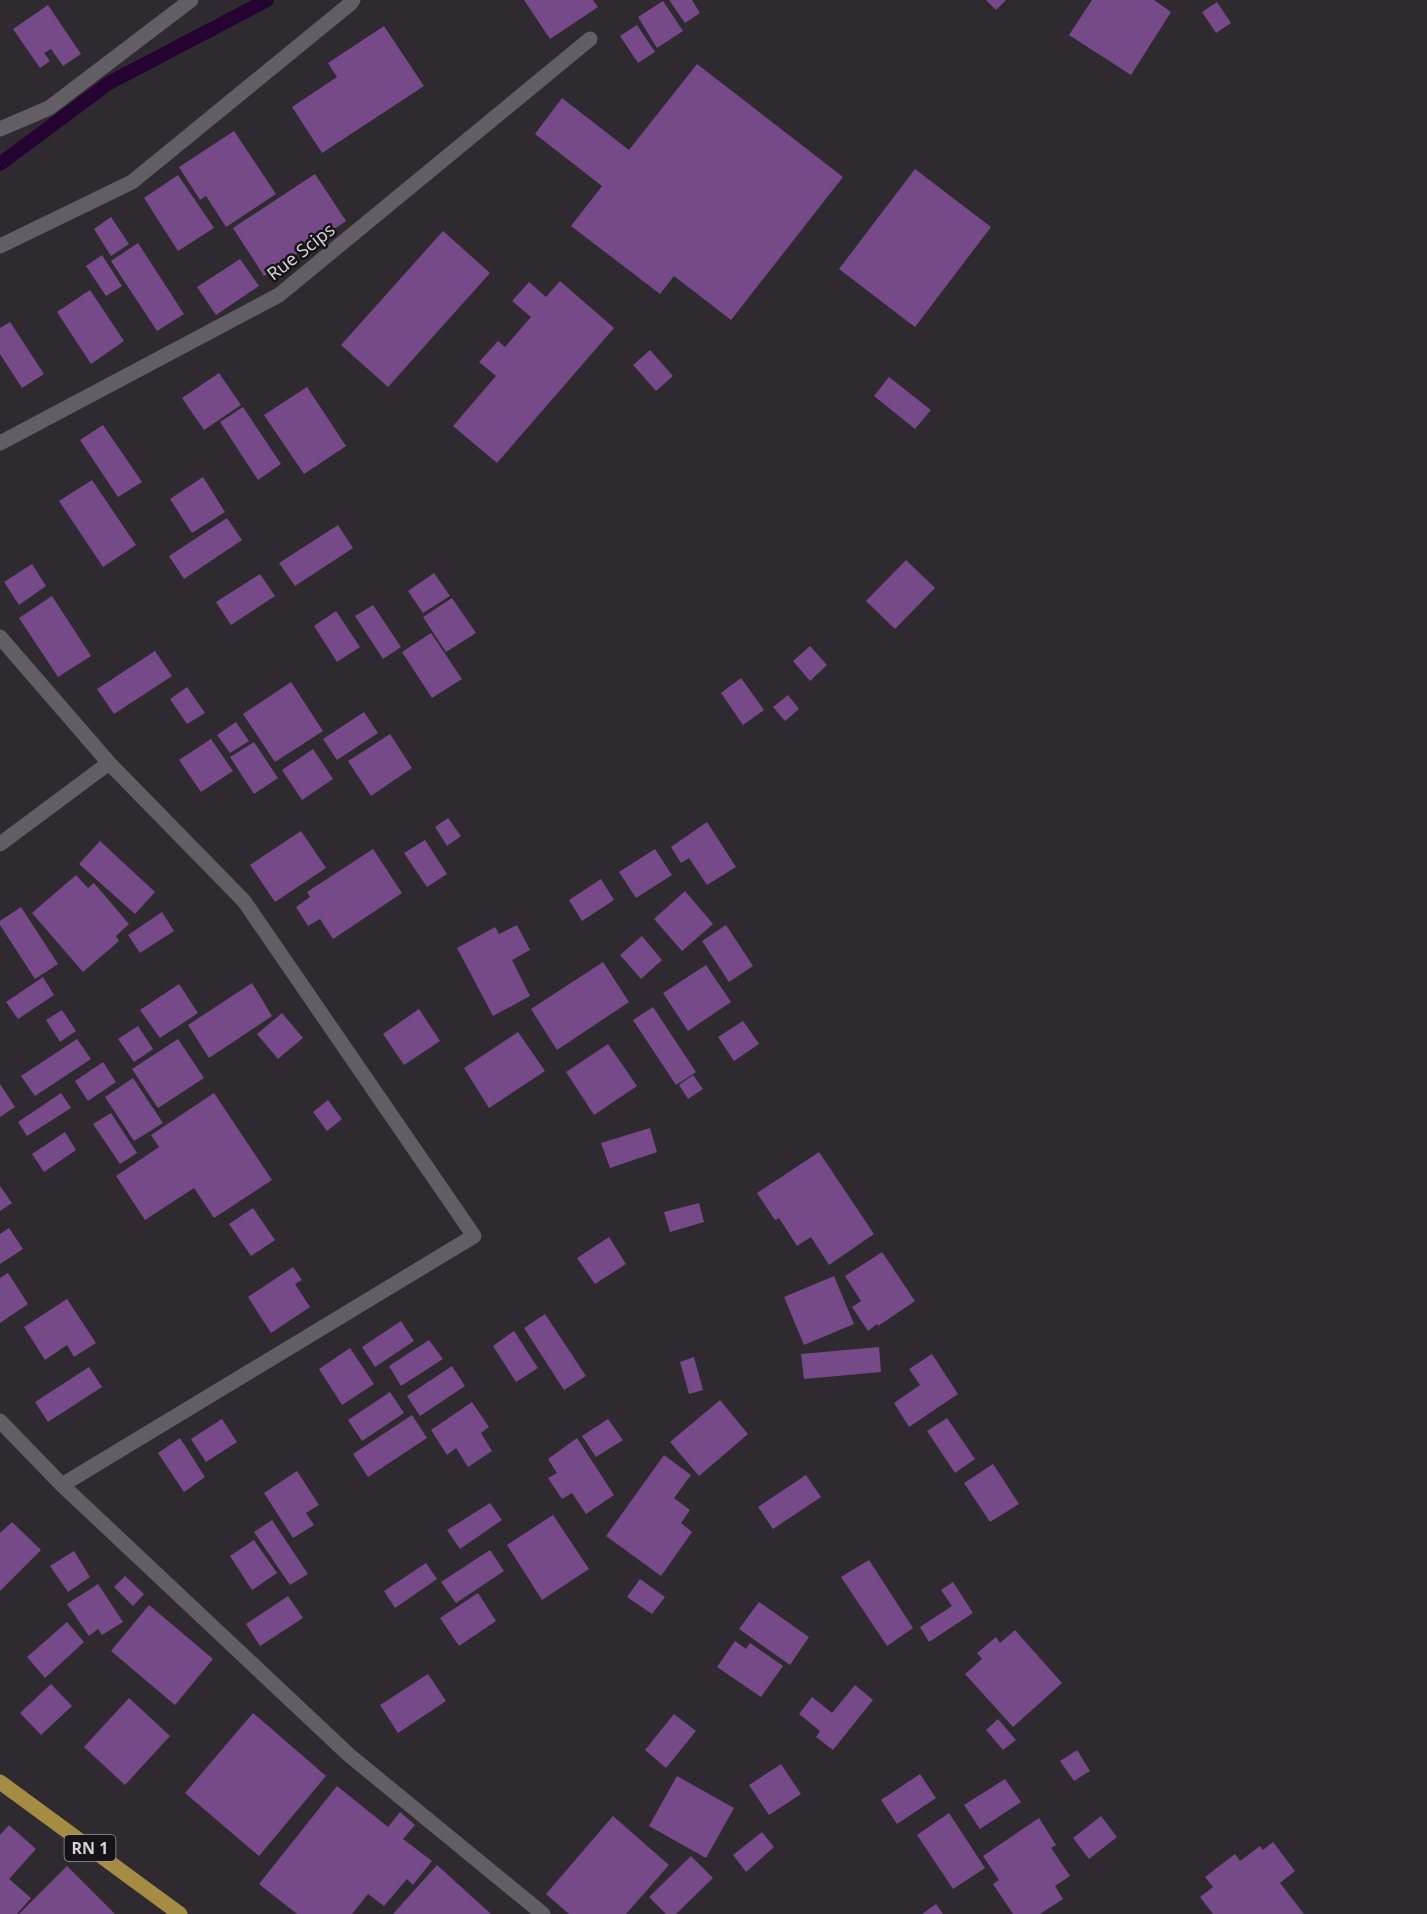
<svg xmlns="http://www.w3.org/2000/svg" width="1427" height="1914" viewBox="0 0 1427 1914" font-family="'Noto Sans',sans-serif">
<rect width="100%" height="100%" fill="#2e2a30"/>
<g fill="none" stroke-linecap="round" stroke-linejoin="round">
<path stroke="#240330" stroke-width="14" d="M0 164 109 83 267 0"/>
</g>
<path fill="#764989" d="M524 0H593L598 7 550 39Z
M669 0H692L700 13 685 23Z
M986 0H1006L996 10Z
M1092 0H1154L1171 12 1131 75 1069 35Z
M663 1 683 31 657 48 638 17Z
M1217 2 1231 23 1216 33 1202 12Z
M48 5 81 54 63 66 51 49 44 53 50 61 40 68 13 29Z
M637 25 655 52 638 63 620 36Z
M384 26 424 86 322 153 292 107 337 77 328 63Z
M697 64 843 177 731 320 674 276 660 294 571 226 602 186 535 134 562 98 629 150Z
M234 131 276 194 226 227 206 196 200 200 179 167Z
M915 169 991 227 915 327 839 269Z
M315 174 346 221 264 276 233 228Z
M178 175 214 228 178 251 144 198Z
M111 217 129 244 111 256 94 229Z
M443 231 490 273 388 387 341 345Z
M138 243 184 314 157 331 111 261Z
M102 255 122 286 106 296 86 266Z
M240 259 259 286 216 315 197 287Z
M560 281 614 328 497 463 453 426 496 376 479 362 498 341 505 347 531 317 512 301 529 282 546 297Z
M90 290 124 341 91 364 57 312Z
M10 322 44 374 22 388 0 354V328Z
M650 350 673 376 656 391 633 365Z
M219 373 241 405 204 430 182 398Z
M889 377 931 410 915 429 874 396Z
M307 387 346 446 304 474 264 415Z
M243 407 281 464 258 480 220 422Z
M103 425 142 482 118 497 80 440Z
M203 477 225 512 192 533 170 499Z
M92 480 136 545 103 567 59 501Z
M227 518 242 540 184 579 169 556Z
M338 525 353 548 295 586 279 563Z
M906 560 935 588 895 629 866 601Z
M32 564 46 586 19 605 4 582Z
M434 573 450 596 423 613 408 591Z
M260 574 275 596 231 625 216 602Z
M52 596 91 656 58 677 19 618Z
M452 598 476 633 446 652 423 617Z
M373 605 401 647 383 659 355 616Z
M336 611 360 647 337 662 314 626Z
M431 633 462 679 432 698 402 652Z
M810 646 827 665 810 681 793 661Z
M155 651 172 676 114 714 97 689Z
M741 678 764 710 743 725 721 693Z
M291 682 323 731 275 762 243 714Z
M187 687 205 713 187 724 170 699Z
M788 695 799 709 785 721 773 707Z
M364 712 378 733 337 760 323 739Z
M236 722 249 741 230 753 217 735Z
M390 734 412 768 371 796 348 761Z
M211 739 233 771 201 792 179 760Z
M254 742 278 778 254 794 230 757Z
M313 749 333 779 302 800 282 770Z
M448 818 461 836 447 846 435 827Z
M707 822 736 867 707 885 689 858 681 863 671 847Z
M301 831 326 868 275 902 250 865Z
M425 840 447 874 427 887 404 853Z
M100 841 155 892 135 914 79 864Z
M373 849 402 893 333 939 320 919 308 926 296 907 310 897 307 892Z
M655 849 672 875 636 898 619 872Z
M76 875 88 888 94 883 129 924 116 936 119 941 83 972 32 913Z
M601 879 614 900 582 921 569 900Z
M685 891 713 924 682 951 654 919Z
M21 907 58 964 35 979 0 925V921Z
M162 912 174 931 140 953 128 935Z
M517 925 530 950 512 960 530 996 493 1016 457 948 495 927 499 934Z
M726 925 753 966 729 982 702 941Z
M642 936 662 960 641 979 620 955Z
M603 962 629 1002 557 1050 531 1009Z
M706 965 731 1002 688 1031 663 993Z
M43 977 54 995 18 1019 6 1002Z
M252 983 272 1016 209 1058 188 1025Z
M179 984 198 1013 160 1038 140 1010Z
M653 1007 696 1072 676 1085 633 1020Z
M419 1009 440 1041 404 1065 383 1034Z
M62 1010 76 1031 60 1042 46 1020Z
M282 1013 303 1038 278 1059 257 1034Z
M743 1021 759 1044 734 1061 718 1037Z
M138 1026 153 1049 134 1062 118 1039Z
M518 1032 545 1071 489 1108 464 1068Z
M77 1039 91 1059 35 1096 21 1076Z
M178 1039 204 1078 158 1108 132 1069Z
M608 1044 637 1086 594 1115 566 1072Z
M103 1062 116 1082 88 1101 75 1081Z
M693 1075 703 1089 688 1099 679 1085Z
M133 1078 163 1123 134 1141 105 1097Z
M0 1084 15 1107 0 1117Z
M61 1093 71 1108 27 1136 18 1122Z
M214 1093 272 1180 214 1218 194 1188 145 1220 116 1176 159 1147 151 1135Z
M328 1100 342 1119 327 1131 313 1112Z
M111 1113 137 1153 120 1164 93 1124Z
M650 1128 657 1152 610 1168 601 1143Z
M65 1132 76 1150 44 1172 32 1154Z
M819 1152 874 1234 829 1265 811 1237 797 1246 779 1218 775 1220 757 1193Z
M0 1186 12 1203 0 1211Z
M699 1203 704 1222 670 1232 664 1212Z
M253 1208 275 1240 251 1256 229 1224Z
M9 1228 23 1249 0 1264V1234Z
M609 1237 626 1264 595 1284 577 1258Z
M882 1252 915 1301 878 1326 877 1324 868 1331 852 1307 861 1301 845 1276Z
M293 1267 302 1280 295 1284 310 1307 271 1333 248 1297Z
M8 1273 28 1304 0 1323V1278Z
M834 1276 854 1324 804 1345 784 1297Z
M67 1299 96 1343 74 1357 67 1345 45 1360 24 1327Z
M545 1314 586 1376 564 1390 524 1328Z
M401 1321 414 1341 375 1367 362 1347Z
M514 1331 538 1368 516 1382 493 1346Z
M429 1340 443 1359 401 1386 389 1366Z
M879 1347 881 1372 804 1379 801 1354Z
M350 1348 374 1384 342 1405 319 1369Z
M932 1354 958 1394 909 1427 894 1403 920 1385 909 1369Z
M694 1357 703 1390 689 1394 680 1362Z
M452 1366 465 1386 420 1416 407 1396Z
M89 1367 102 1387 48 1422 35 1402Z
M390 1392 404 1413 362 1441 348 1420Z
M720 1400 748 1434 699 1476 670 1442Z
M472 1402 489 1427 481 1433 492 1451 468 1467 456 1448 447 1455 431 1430Z
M412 1415 427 1438 368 1477 353 1454Z
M947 1418 975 1459 955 1473 927 1431Z
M222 1419 237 1442 206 1462 191 1439Z
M608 1419 623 1440 596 1457 582 1436Z
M180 1438 205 1477 184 1492 158 1453Z
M577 1438 614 1495 586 1514 572 1493 562 1499 548 1478 557 1473 548 1459Z
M664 1455 691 1475 674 1498 690 1510 681 1523 692 1532 661 1576 606 1536Z
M993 1464 1019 1504 990 1522 964 1483Z
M297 1471 319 1505 306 1513 314 1525 293 1538 264 1493Z
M806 1475 821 1497 773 1529 758 1507Z
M490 1503 502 1520 460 1549 447 1530Z
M553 1515 589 1569 542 1600 507 1545Z
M272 1520 308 1574 290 1585 254 1532Z
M12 1522 41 1550 0 1591V1533Z
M254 1540 277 1573 252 1590 230 1556Z
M490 1550 504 1571 456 1603 441 1582Z
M74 1551 90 1577 68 1592 50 1566Z
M869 1560 913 1628 887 1646 841 1577Z
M426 1563 437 1579 395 1608 384 1591Z
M125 1576 144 1594 133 1606 114 1587Z
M640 1579 665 1597 652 1614 627 1597Z
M953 1582 973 1613 929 1642 920 1627 952 1606 941 1590Z
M98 1584 123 1622 102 1635 98 1629 89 1636 67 1604Z
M478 1593 496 1621 459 1646 440 1618Z
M288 1596 303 1618 260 1646 246 1624Z
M759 1602 809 1637 790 1665 739 1629Z
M149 1605 213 1659 175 1705 111 1651Z
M67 1622 84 1642 45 1678 27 1657Z
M1015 1630 1062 1683 1013 1727 965 1674 982 1659 977 1653 996 1637 1000 1643Z
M735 1641 746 1649 750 1643 783 1666 761 1697 717 1667Z
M428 1674 446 1701 398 1733 380 1705Z
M51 1684 72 1706 41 1735 20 1713Z
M855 1685 873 1700 833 1750 816 1737 820 1731 799 1714 812 1697 832 1713Z
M129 1698 170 1736 125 1785 84 1747Z
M253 1713 326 1776 259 1856 185 1793Z
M674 1714 696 1731 666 1768 645 1750Z
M998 1719 1016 1740 1003 1750 986 1730Z
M1077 1750 1090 1771 1074 1781 1060 1761Z
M781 1764 801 1794 769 1815 749 1785Z
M920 1774 936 1798 897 1824 881 1800Z
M677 1776 734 1808 706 1858 649 1826Z
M1005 1779 1021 1802 980 1829 964 1805Z
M337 1786 388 1827 400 1812 415 1825 403 1839 432 1861 413 1885 407 1879 384 1906 368 1894 352 1914H297L259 1884Z
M949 1813 985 1868 953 1889 917 1835Z
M613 1816 669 1865 626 1914H569L546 1894Z
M1101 1816 1117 1837 1089 1859 1073 1838Z
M1039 1818 1056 1845 1051 1848 1070 1876 1055 1886 1063 1899 1040 1914H1013L993 1884 999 1880 983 1856Z
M9 1825 36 1849 9 1879 31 1898 17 1914H0V1835Z
M762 1832 774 1847 746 1872 733 1855Z
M1273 1842 1295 1871 1280 1883 1304 1914H1213L1200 1897 1213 1887 1205 1877 1235 1854 1240 1861 1260 1846 1263 1850Z
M691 1856 713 1878 676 1914H666L649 1897Z
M437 1865 491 1914H393Z
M67 1866 115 1914H19Z
M936 1904 943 1914H922Z"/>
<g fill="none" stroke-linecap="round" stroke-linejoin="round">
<path stroke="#635e65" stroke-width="15" d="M0 246 132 182 350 4 353 0
M0 443 279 295 590 39
M0 637 109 763 244 901 474 1236 62 1485
M0 844 109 763
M0 1421 62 1485 349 1755 543 1914"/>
<path stroke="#635e65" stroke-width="15" d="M0 129 49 108 191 0"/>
<path stroke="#a48c42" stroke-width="15" d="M0 1782 180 1914"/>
</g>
<g text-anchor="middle" stroke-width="5" stroke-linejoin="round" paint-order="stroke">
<rect fill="#151316" stroke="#9b989c" stroke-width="1.5" x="64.5" y="1835" width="51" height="26" rx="4.5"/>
<g font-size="16" font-weight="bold" fill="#d4d1d6">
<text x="90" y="1854">RN 1</text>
</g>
<g font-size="18" fill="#d4d1d6" stroke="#151316">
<text transform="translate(301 252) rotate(-38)" y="6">Rue Scips</text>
</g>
</g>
</svg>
